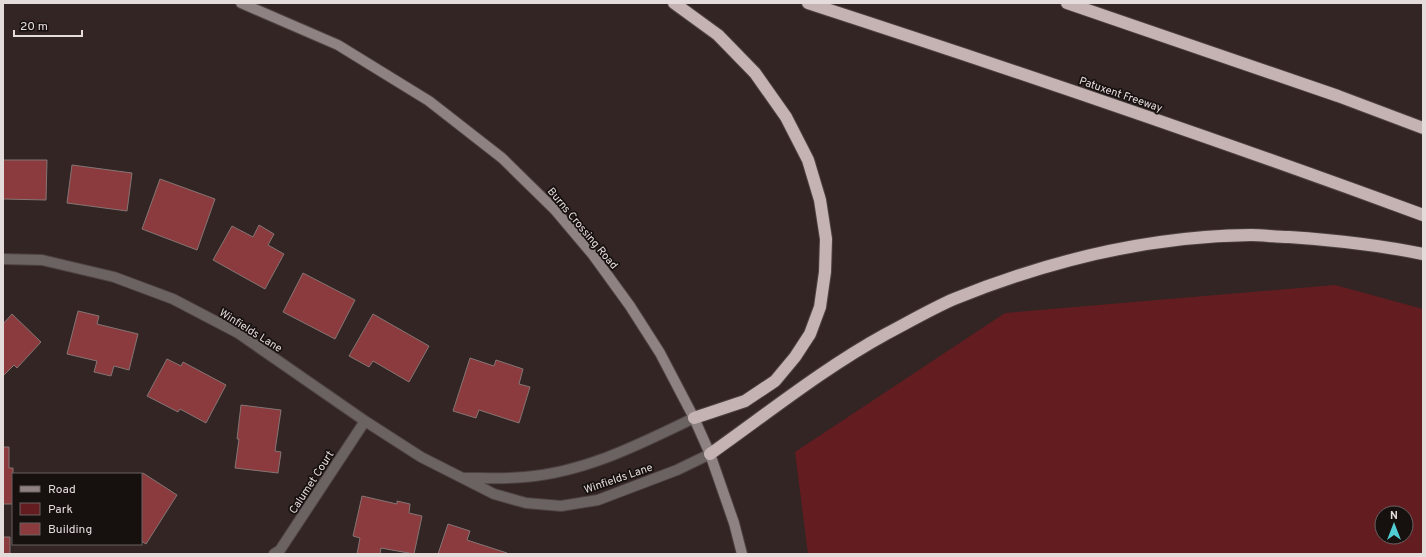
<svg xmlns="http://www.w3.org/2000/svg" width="1426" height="557" viewBox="0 0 1426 557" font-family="Overpass,sans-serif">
<rect width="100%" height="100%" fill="#322524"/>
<path fill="#631d21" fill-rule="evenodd" d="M1335 285 1423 309V554H808L795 452 1005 313ZM1382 513H1406V537H1382Z"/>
<path fill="#8b3b3d" stroke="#857574" d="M3 160H47L46 200 3 199Z
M72 165 132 173 127 211 67 203Z
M160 179 215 199 197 250 142 229Z
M259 225 274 234 268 245 284 254 265 289 213 260 232 226 253 237Z
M303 273 355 300 335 339 283 312Z
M78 311 99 316 97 324 138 334 129 370 114 366 111 376 94 372 97 361 67 354Z
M12 314 41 342 17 368 14 365 3 376V324Z
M373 314 429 346 409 382 373 361 369 367 349 356Z
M470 358 494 366 496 360 523 369 519 384 530 387 519 423 479 410 476 418 453 411Z
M167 359 181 366 183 362 226 385 206 423 180 409 178 412 147 396Z
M241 405 281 410 275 451 281 452 278 473 235 468 239 439H237Z
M3 447H9V468H13V504H3Z
M143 473 177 495 146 544 141 541V475Z
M362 496 397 504V501L410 504 409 513 422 516 414 554 381 548 380 554H357L360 538 353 536Z
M448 524 470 531 467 540 507 553 506 554H438Z
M3 537H10V554H3Z"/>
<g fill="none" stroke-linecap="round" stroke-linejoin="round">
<defs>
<path id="minor" d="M3 259 42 260 114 277 173 299 238 333 365 421 421 457 494 494 526 503 561 506 598 500 677 470 710 454
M464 478C484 478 505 479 525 477 586 472 640 444 694 418
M274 554 280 550 365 421"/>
<path id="secondary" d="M241 3 338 45 429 101 502 158 555 210 593 255 630 306 660 353 694 418 710 454 734 523 742 554"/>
<path id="motorway" d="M674 3 718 35 755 73 786 117 808 160 820 200 826 239 825 272 820 307 810 334 795 357 775 381 745 401 694 418
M808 3C1014 70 1219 140 1423 215
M1067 3 1338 96 1423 128
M710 454C768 413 824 368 886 334 907 323 933 308 954 299 1048 261 1150 236 1251 235 1263 235 1276 237 1289 237 1334 240 1379 245 1423 254"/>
</defs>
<use href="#minor" stroke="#4e4241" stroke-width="12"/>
<use href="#secondary" stroke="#4e4241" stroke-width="12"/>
<use href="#motorway" stroke="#4e4241" stroke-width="14"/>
<use href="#minor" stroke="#6a6362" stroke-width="10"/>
<use href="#secondary" stroke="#8e8382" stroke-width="10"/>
<use href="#motorway" stroke="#c4b3b2" stroke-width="12"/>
</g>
<g text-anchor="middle" stroke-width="3.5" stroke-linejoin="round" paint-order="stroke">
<g font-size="11" fill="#e4dbdb" stroke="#16100f">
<text transform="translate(1121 94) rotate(19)" y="4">Patuxent Freeway</text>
<text transform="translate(583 228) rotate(50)" y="4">Burns Crossing Road</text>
<text transform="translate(251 330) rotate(32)" y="4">Winfields Lane</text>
<text transform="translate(618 478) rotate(-19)" y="4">Winfields Lane</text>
<text transform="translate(311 482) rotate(-57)" y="4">Calumet Court</text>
</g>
</g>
<rect width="1426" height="557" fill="none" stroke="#e4dbdb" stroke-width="8"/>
<rect x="12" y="473" width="130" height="72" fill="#16100f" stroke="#686161"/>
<rect x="20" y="486" width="20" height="6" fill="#8e8382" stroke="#686161"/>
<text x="48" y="493" font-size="12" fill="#e4dbdb">Road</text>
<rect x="20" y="503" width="20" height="12" fill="#631d21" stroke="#686161"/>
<text x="48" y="513" font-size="12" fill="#e4dbdb">Park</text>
<rect x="20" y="523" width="20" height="12" fill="#8b3b3d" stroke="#686161"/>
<text x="48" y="533" font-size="12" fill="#e4dbdb">Building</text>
<g transform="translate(1394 525)"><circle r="19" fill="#16100f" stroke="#686161"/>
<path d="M0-3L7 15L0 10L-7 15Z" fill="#51ccd4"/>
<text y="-6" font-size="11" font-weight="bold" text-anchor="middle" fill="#e4dbdb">N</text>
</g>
<path d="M14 30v6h68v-6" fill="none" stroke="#e4dbdb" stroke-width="2"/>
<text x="20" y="30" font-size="12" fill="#e4dbdb" stroke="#16100f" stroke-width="3" paint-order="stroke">20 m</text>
</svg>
